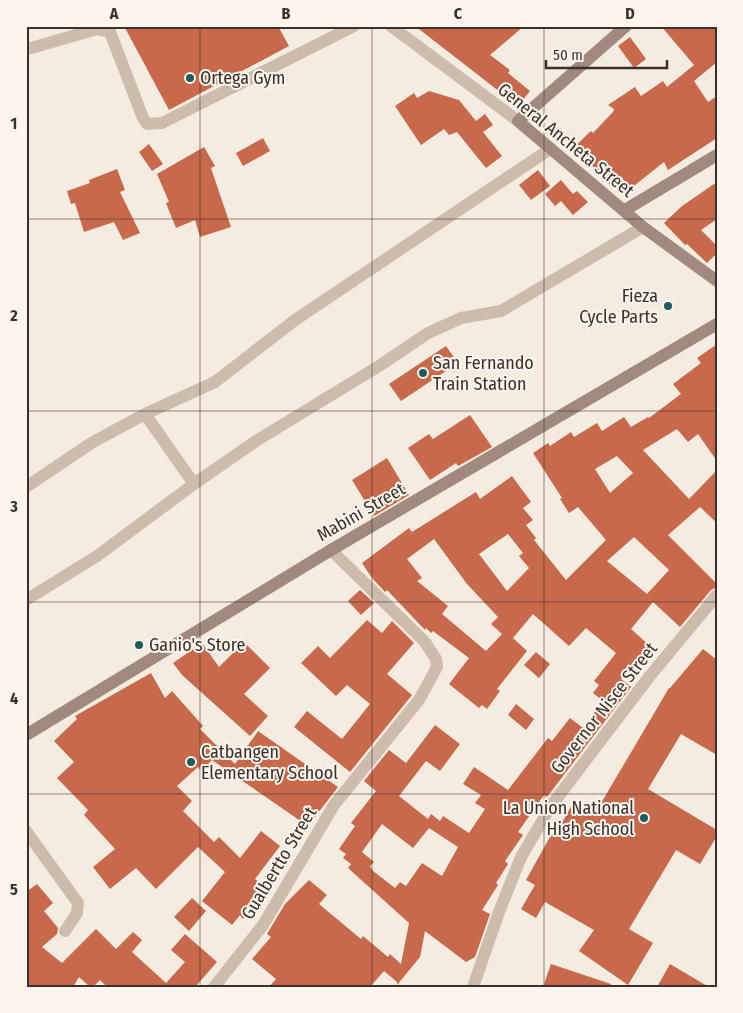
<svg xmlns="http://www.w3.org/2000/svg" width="743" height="1013" viewBox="0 0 743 1013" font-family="'Fira Sans Condensed',sans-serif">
<rect width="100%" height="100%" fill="#f4ebe1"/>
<path fill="#c8694b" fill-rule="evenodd" d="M124 26H278L289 46 169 110Z
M415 26H524L490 55 510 70 508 73 530 91 518 106Z
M661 26H717V62L694 81 708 102 717 96V138L668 170 664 162 630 189 621 176 610 185 590 163 586 166 571 150 591 131 593 133 613 112 614 109 608 105 635 87 641 96 663 81 667 87 694 65Z
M630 37 646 59 634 68 618 46Z
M429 91 459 100 476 121 485 114 493 125 483 132 502 156 486 168 457 132 449 135 444 129 421 145 395 106 414 93 417 98Z
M263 138 270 151 243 166 236 153Z
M149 144 163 164 152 171 139 152Z
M204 147 215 166 211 168 231 227 200 237 195 220 176 228 166 203 169 202 157 174Z
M117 169 125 190 120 192 140 233 123 240 114 222 84 232 75 203 71 204 67 191 90 183 89 180Z
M538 170 550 186 531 200 519 185Z
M561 180 573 194 577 191 588 202 573 215 561 201 555 206 545 194Z
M717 182V219L701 230 717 246V253L707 263 687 244 685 245 664 223 682 206Z
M717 344V461L698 434 688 442 677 429 643 450 689 499 717 470V523L700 507 668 535 717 584V587L711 590 680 627 653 602 631 629 650 646 621 679 631 687 547 797 544 795 518 832 523 835 505 861 508 864 496 883 498 885 482 910 490 914 475 957 466 962 425 931 420 957 397 985V982L384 971 370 987H269L276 979 252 959 271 937 267 934 285 904 309 880 327 895 319 904 361 939 363 936 388 957 390 954 401 964 409 923 348 868 351 864 343 858 346 854 339 849 355 826 351 823 376 791 364 781 389 750 406 763 435 725 460 744 440 771 426 761 399 796 428 819 431 814 440 821 443 816 469 833 485 809 475 803 481 795 463 784 474 767 508 790 548 738 552 741 570 718 583 728 603 701 593 693 599 685 594 681 616 653 586 628 569 646 533 614 513 638 527 651 497 689 500 691 487 709 482 705 479 708 449 684 469 658 433 631 431 633 426 628 425 630 387 590 385 592 372 578 362 563 409 528 412 532 476 492 480 499 512 476 531 502 523 508 533 520 526 525 536 538 534 540 566 580 606 540 578 507 569 513 560 499 562 498 533 453 548 443 550 446 571 432 574 437 597 423 602 431 624 417 631 427 648 417 649 418 681 394 673 384 701 363 697 358ZM617 456 633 473 610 493 595 469ZM508 534 523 553 519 556 529 568 507 591 479 554ZM634 537 669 570 647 594 607 561ZM434 539 467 584 498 617 491 624 502 634 486 651 442 614 448 606 417 581 422 578 407 559ZM382 824 413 848 429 828 458 847 442 876 422 863 406 886 400 882 395 888 373 871 370 866 374 862 362 852Z
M446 346 458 363 401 401 389 384Z
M470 415 492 447 458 466 456 463 430 480 408 448 429 434 433 439Z
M387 458 409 495 374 516 352 480Z
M360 590 374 603 361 615 348 601Z
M367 620 382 633 392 621 414 643 387 674 412 695 350 772 294 727 307 711 342 739 370 704 347 685 336 696 301 663 318 646 330 658Z
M244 642 270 668 244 694 268 716 250 736 182 675 173 663 202 643 219 667Z
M703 649 717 660V755L681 734 648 789 717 830V836L700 864 676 850 629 929 653 943 628 985 579 951 594 930 545 902 536 918 521 909 535 885 526 880 555 828 558 830 573 803 594 815 669 688H670Z
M536 652 550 664 539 678 524 665Z
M151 673 165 698 172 691 203 726 200 729 235 764 258 731 338 787 308 826 212 760 201 771 198 767 177 786 192 801 183 811 214 842 219 837 240 858 261 831 280 846 255 879 265 887 249 906 252 908 243 919 240 915 232 925 202 901 225 872 198 847 156 889 136 868 110 889 93 867 115 849 84 815 88 810 57 778 74 762 54 741 77 719 75 716Z
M516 704 534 719 526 730 508 715Z
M37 884 53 903 44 911 58 928 57 934 42 947 62 963 96 929 116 949 133 932 142 940 132 952 166 983 185 962 171 950 185 934 217 962 195 987H107L100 980 93 987H90L79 977 73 987H26V892Z
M192 898 206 911 189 931 174 917Z
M551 964 611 984V987H543Z
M670 964 709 987H657Z"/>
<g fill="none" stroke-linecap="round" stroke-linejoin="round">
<path stroke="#cdbbac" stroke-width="12" d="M391 26 518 121
M31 48 97 29 110 32 143 118 147 124 162 123 354 26
M145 414 194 484
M26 487 93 442 145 414 215 382 295 320 550 149
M26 600 97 556 194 484 256 441 379 366 428 333 461 318 501 311 643 227
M26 831 78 903 77 913 65 931
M214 987 263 925 334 805 419 700 437 667 436 659 425 642 331 550
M473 987 499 912 521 857 551 806 649 677 717 595"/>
<path stroke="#a18a7d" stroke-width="12" d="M626 26 518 121 643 227 717 281
M625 210 717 155
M26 735 331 550 717 324"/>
</g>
<path fill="none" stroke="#3b302b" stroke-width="1" stroke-opacity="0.55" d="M200 26V987M372 26V987M544 26V987M26 219H717M26 411H717M26 602H717M26 794H717"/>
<g fill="#1f5a5e" stroke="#fbf5ee" stroke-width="2">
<circle cx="190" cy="78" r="5"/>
<circle cx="668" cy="306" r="5"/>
<circle cx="423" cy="373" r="5"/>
<circle cx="139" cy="645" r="5"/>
<circle cx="191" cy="762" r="5"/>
<circle cx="644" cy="818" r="5"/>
</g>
<g text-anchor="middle" stroke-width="4" stroke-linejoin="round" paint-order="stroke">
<g font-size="18" fill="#3b302b" stroke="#fbf5ee" text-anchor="start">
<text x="200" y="84">Ortega Gym</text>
<text x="658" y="302" text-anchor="end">Fieza<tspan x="658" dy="21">Cycle Parts</tspan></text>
<text x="433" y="369">San Fernando<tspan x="433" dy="21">Train Station</tspan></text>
<text x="149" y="651">Ganio's Store</text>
<text x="201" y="758">Catbangen<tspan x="201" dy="21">Elementary School</tspan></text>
<text x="634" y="814" text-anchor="end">La Union National<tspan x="634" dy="21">High School</tspan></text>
</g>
<g font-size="18" fill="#3b302b" stroke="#fbf5ee">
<text transform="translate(566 140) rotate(39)" y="6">General Ancheta Street</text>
<text transform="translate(361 512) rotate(-30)" y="6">Mabini Street</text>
<text transform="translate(604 708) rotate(-52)" y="6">Governor Nisce Street</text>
<text transform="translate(279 863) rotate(-59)" y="6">Gualbertto Street</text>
</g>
</g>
<rect width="743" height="1013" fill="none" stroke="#fbf5ee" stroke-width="55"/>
<path d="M546 60v8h121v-8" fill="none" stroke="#3b302b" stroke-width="2.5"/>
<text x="553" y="60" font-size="15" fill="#3b302b" stroke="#fbf5ee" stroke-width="4" paint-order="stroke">50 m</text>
<rect x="28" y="28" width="688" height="958" fill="none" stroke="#3b302b" stroke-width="2"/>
<g font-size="16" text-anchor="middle" font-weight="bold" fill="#3b302b">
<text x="114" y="19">A</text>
<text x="286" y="19">B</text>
<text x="458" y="19">C</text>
<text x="630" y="19">D</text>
<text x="14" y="129">1</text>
<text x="14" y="321">2</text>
<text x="14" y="512">3</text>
<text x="14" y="704">4</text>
<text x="14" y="895">5</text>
</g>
</svg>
